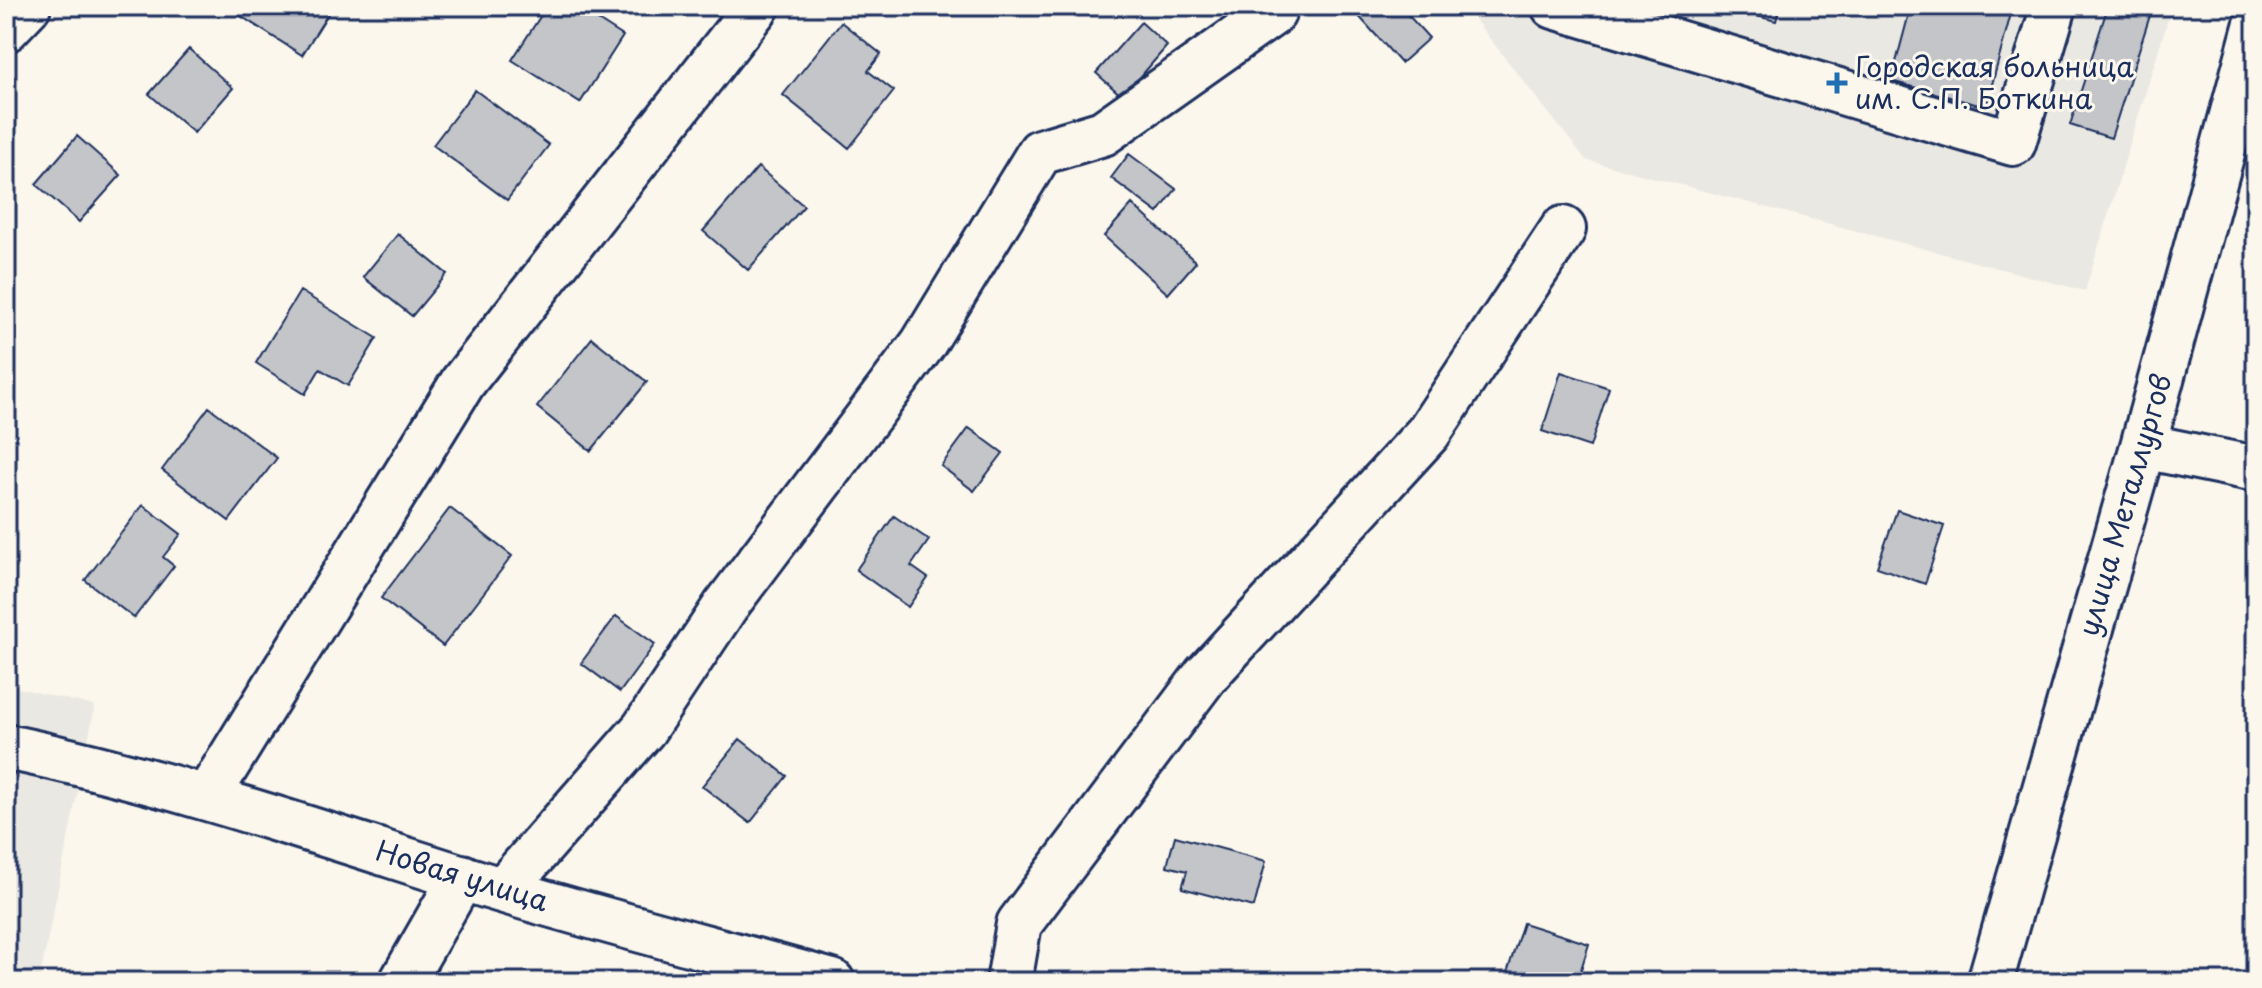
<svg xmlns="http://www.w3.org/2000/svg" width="2262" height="988" viewBox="0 0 2262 988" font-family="'Playpen Sans',sans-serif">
<rect width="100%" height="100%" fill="#fbf7ec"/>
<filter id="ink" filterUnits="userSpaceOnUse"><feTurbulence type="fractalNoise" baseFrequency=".0125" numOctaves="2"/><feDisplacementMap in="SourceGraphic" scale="16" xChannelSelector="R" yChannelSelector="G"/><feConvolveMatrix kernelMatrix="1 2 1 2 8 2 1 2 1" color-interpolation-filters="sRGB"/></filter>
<g filter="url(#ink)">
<path fill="#eae8e2" d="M1464 6H2172L2085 291 1586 160Z
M6 685 95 706 39 982H6Z"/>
<path fill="#c3c5c9" stroke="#1b2f5e" stroke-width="2" d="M241 6H333L302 55 236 13Z
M547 6H576L623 36 580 103 512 60Z
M1363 6H1400L1429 38 1401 63 1356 13Z
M1719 6H1780L1776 21Z
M1911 6 1951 15 1954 6H2013L1986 107 1891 81Z
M2108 6H2144L2152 9 2111 138 2070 125Z
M841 22 881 54 868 71 894 91 849 148 783 95Z
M1141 22 1167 46 1123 97 1096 73Z
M189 49 233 88 194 133 149 94Z
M475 90 549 145 507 200 433 145Z
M77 136 121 175 79 222 36 184Z
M1129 154 1176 189 1158 213 1111 178Z
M758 167 804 206 748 270 703 231Z
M1132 204 1196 262 1168 294 1104 236Z
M398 234 447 274 412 316 363 277Z
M300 291 377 338 348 386 320 369 305 394 256 363Z
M592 338 647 382 591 451 537 407Z
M1561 372 1609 388 1590 447 1542 431Z
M209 407 277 458 229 521 162 470Z
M969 428 1003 453 974 491 941 466Z
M143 505 181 534 163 557 174 566 134 618 85 580Z
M450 508 512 556 443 646 381 598Z
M1897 510 1944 526 1925 584 1877 567Z
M894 516 929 540 911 566 928 578 908 607 856 570Z
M616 616 655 644 620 692 581 663Z
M740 739 787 776 750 823 702 786Z
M1175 836 1266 861 1254 907 1182 888 1187 871 1167 866Z
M1523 923 1589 944 1577 982H1524L1506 976Z"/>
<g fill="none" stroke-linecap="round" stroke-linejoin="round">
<defs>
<path id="minor" d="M1554 6 2013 143 2054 6
M6 29 28 6
M2143 446 2256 469
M6 752 7 747C175 782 337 839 501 890 610 923 722 951 832 982
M207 797 463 382 757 6
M503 890 644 729 725 607 923 344 1040 152 1103 133 1273 13
M402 982 462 877
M1009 982 1019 924 1206 675 1428 433 1563 229
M1990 982 2143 446 2256 27"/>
</defs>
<use href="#minor" stroke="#1b2f5e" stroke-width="50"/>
<use href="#minor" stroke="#fbf7ec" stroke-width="44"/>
</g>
</g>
<path fill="#1f6fb2" stroke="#fbf7ec" stroke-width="3" d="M1833 71h8v8h8v8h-8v8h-8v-8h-8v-8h8z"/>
<g text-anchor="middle" stroke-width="6" stroke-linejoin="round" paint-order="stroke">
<g font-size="28" fill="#1b2f5e" stroke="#fbf7ec" text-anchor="start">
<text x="1855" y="77">Городская больница<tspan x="1855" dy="32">им. С.П. Боткина</tspan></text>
</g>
<g font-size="28" fill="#1b2f5e" stroke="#fbf7ec">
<text transform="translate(2125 505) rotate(-74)" y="10">улица Металлургов</text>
<text transform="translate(462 876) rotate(17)" y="10">Новая улица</text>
</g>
</g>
<rect width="2262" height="988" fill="none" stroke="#fbf7ec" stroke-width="32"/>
<rect x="16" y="16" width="2230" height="956" fill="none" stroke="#1b2f5e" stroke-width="3" filter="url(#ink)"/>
</svg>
